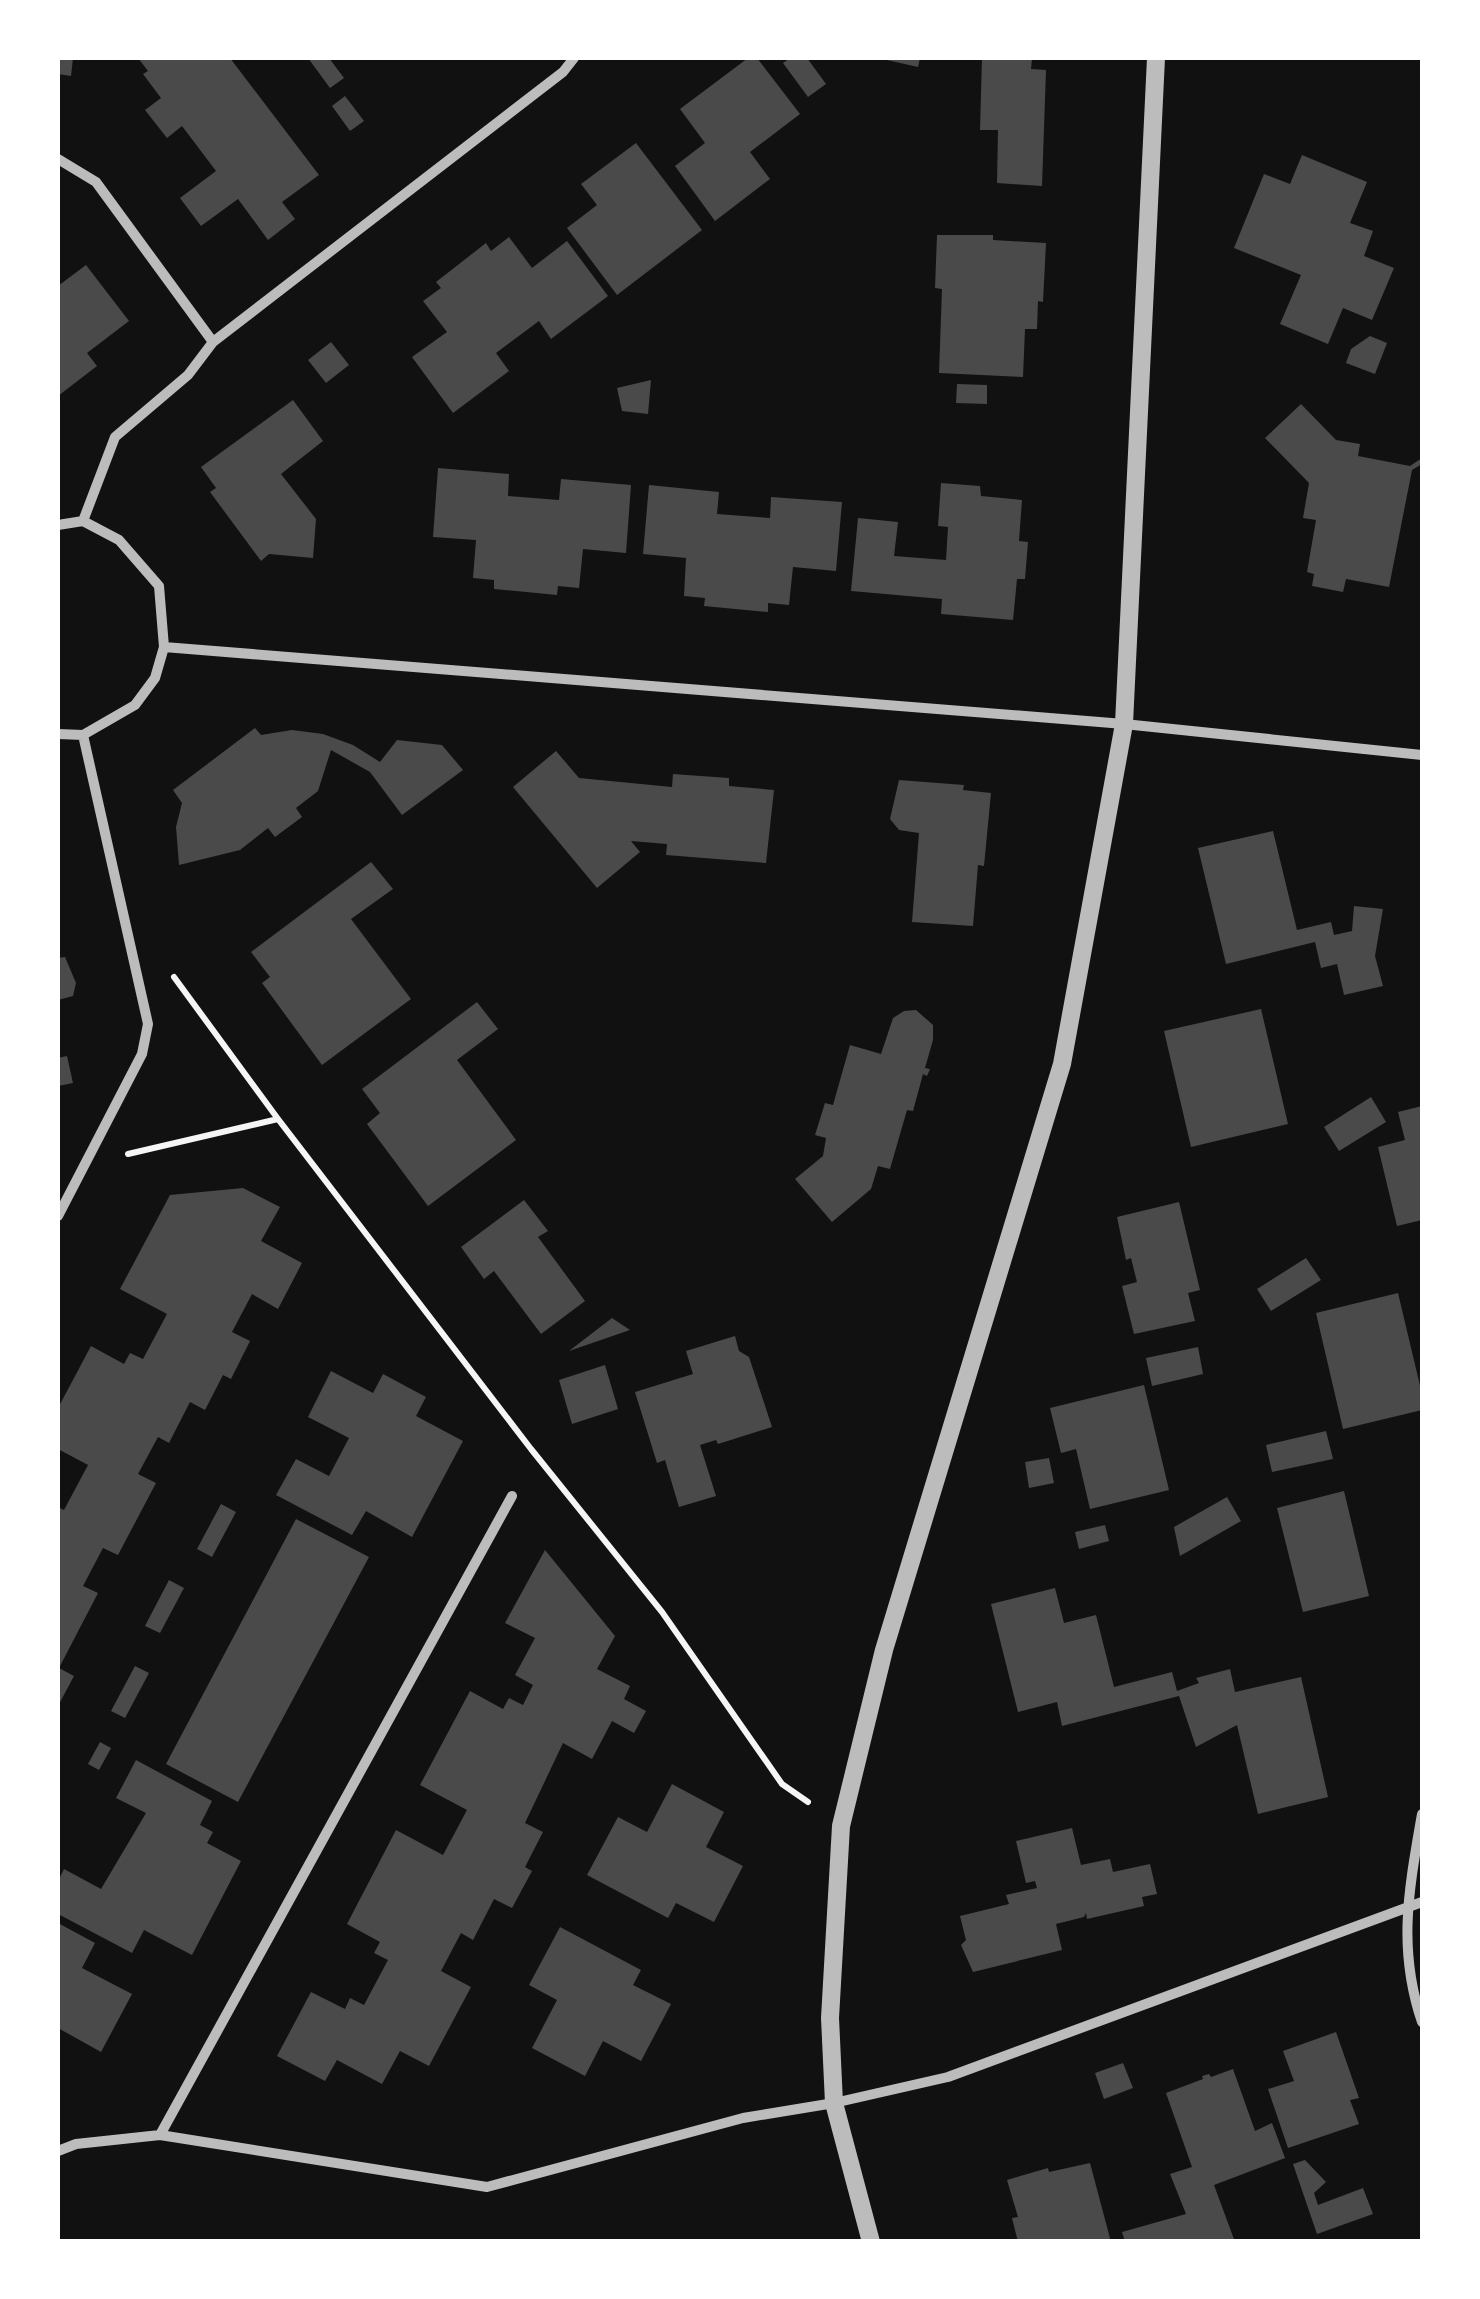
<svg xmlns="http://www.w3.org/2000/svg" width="1480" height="2299" viewBox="0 0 1480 2299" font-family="'DM Sans',sans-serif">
<rect width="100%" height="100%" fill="#111"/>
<path fill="#4a4a4a" d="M58 58H73L71 76 58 74Z
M138 58H230L319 175 282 202 295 219 268 240 238 199 201 226 180 198 216 171 182 126 167 138 145 110 161 98 143 74 148 71Z
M308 58H329L344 78 330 88Z
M748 58H757L800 114 750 152 770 179 715 221 675 166 705 143 680 109Z
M790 58H807L826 84 808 97 783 63Z
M878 58H920L918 67Z
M982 58 1032 59 1031 69 1046 70 1042 186 997 183 998 130H980Z
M345 96 364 121 350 131 332 106Z
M636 143 702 230 617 295 567 228 597 205 581 184Z
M1302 155 1367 182 1350 223 1373 231 1364 256 1394 268 1372 320 1343 308 1328 344 1280 324 1301 275 1234 248 1264 174 1290 184Z
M937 235H993V240L1046 243 1043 302 1038 301 1037 329H1025L1023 377 939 373 942 289 935 288Z
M509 237 532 268 567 241 608 296 551 339 539 321 496 353 509 371 453 413 412 357 447 332 423 301 441 288 436 282 486 243 491 251Z
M86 265 129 321 87 353 97 366 58 396V286Z
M1370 336 1387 343 1375 374 1346 363 1351 349Z
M331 342 349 365 326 383 308 360Z
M651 380 648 414 622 411 617 388Z
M957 384 987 385V404L956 403Z
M293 400 323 441 281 474 316 519 313 558 269 554 261 561 210 492 216 488 201 467Z
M1301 404 1336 440 1360 444 1358 456 1410 466 1422 458V464L1412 470 1389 587 1346 579 1343 592 1312 586 1314 574 1307 572 1316 520 1303 518 1309 483 1265 438Z
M438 468 509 474 508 496 559 500 561 479 631 485 626 553 583 549 579 588 558 586 557 595 494 589V580L473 578 476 540 433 537Z
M941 483 980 486 981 496 1022 500 1019 541 1028 542 1025 579H1017L1013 620 941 614 942 599 851 591 858 518 898 522 894 556 946 560 948 527 938 526Z
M649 485 719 492 717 514 770 518 771 497 842 502 836 571 793 567 789 605 768 603V612L704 606 705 598 684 596 686 558 643 554Z
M255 728 261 735 292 730 323 734 353 745 380 762 397 740 442 745 463 770 402 815 370 772 331 750 318 791 296 808 302 817 275 837 268 828 240 850 179 865 176 827 182 803 173 790Z
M556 751 579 778 672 787 673 774 729 778V786L774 790 766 863 666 855 667 844 631 841 640 852 597 888 513 787Z
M899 780 964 785 963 790 991 793 984 866 978 865 973 926 912 922 919 833 899 830 890 819Z
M1273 831 1297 930 1331 922 1334 935 1352 931 1354 906 1383 909 1375 956 1383 986 1344 995 1337 964 1321 968 1315 942 1226 964 1198 848Z
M371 862 393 889 351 919 411 999 322 1065 262 983 270 977 251 952Z
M65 957 76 983 73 996 58 1000V958Z
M477 1002 498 1029 457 1060 516 1140 428 1206 367 1124 380 1113 362 1089Z
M1261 1009 1288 1124 1191 1147 1164 1031Z
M916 1010 933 1025V1040L925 1068 930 1069 927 1076 923 1074 913 1111 907 1110 890 1169 878 1166 871 1189 832 1222 795 1179 823 1156 826 1138 815 1135 825 1103 833 1105 850 1045 881 1054 893 1018 904 1011Z
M67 1056 73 1083 58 1086V1058Z
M1371 1097 1386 1122 1339 1151 1324 1127Z
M1422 1106V1220L1397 1226 1378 1147 1405 1140 1398 1112Z
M243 1188 280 1207 261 1241 302 1263 278 1309 252 1294 232 1332 250 1341 231 1379 223 1375 205 1410 190 1402 169 1443 158 1437 138 1474 156 1483 118 1555 103 1548 83 1586 98 1593 59 1668 74 1676 58 1706V1507L64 1510 88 1465 58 1449V1408L91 1346 124 1364 130 1353 143 1359 167 1314 120 1289 170 1195Z
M524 1200 548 1231 538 1237 585 1301 541 1334 494 1271 484 1279 461 1247Z
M1179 1202 1200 1290 1188 1293 1195 1321 1134 1334 1122 1286 1137 1282 1131 1258 1126 1260 1117 1217Z
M1306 1258 1321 1280 1271 1311 1257 1289Z
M1398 1293 1422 1394V1410L1343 1429 1316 1313Z
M612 1318 630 1330 569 1351Z
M735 1336 739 1351 749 1357 772 1427 718 1444 716 1440 700 1445 716 1496 679 1507 665 1460 657 1463 635 1392 693 1374 686 1351Z
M1198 1347 1203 1374 1152 1386 1146 1358Z
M605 1365 618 1409 572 1424 559 1380Z
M331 1371 373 1393 383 1374 426 1397 416 1416 463 1441 412 1537 366 1511 352 1535 276 1495 296 1459 329 1476 349 1438 308 1417Z
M1144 1385 1169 1490 1090 1509 1076 1449 1061 1453 1050 1408Z
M1326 1431 1333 1459 1272 1472 1266 1445Z
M1049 1458 1054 1483 1029 1488 1025 1462Z
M1344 1491 1369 1596 1303 1612 1277 1508Z
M1227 1497 1241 1521 1180 1556 1174 1527Z
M221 1504 236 1512 212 1557 197 1549Z
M296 1519 369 1557 238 1802 166 1764Z
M1105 1525 1109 1541 1079 1549 1075 1532Z
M545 1550 615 1636 597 1669 630 1686 624 1699 646 1711 634 1733 612 1721 592 1759 563 1743 525 1823 543 1832 525 1867 532 1871 512 1908 494 1899 473 1940 461 1933 441 1971 471 1987 429 2066 400 2051 382 2084 337 2060 325 2081 277 2056 311 1992 345 2009 350 1998 364 2005 388 1960 374 1953 380 1942 347 1924 396 1830 443 1855 467 1810 420 1785 470 1691 503 1709 509 1698 523 1705 533 1685 515 1675 535 1638 505 1623Z
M169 1580 184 1588 160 1633 145 1626Z
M1055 1588 1064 1623 1096 1615 1114 1687 1172 1672 1177 1691 1199 1683 1196 1678 1230 1669 1235 1692 1301 1677 1328 1797 1258 1814 1237 1725 1196 1747 1179 1696 1062 1726 1057 1702 1018 1712 991 1604Z
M135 1666 149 1673 125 1718 111 1711Z
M100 1742 111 1748 99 1770 88 1764Z
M136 1760 212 1801 200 1825 213 1832 207 1843 241 1861 192 1955 144 1930 132 1953 58 1914V1881L64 1869 101 1889 146 1813 116 1798Z
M672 1784 724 1812 706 1847 743 1866 714 1922 676 1903 668 1918 587 1875 618 1817 647 1832Z
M1072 1828 1081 1865 1110 1859 1113 1872 1150 1864 1157 1894 1142 1897 1144 1906 1087 1919 1086 1913 1084 1917 1056 1924 1062 1950 973 1972 961 1945 966 1940 960 1916 1009 1904 1006 1895 1037 1888 1035 1881 1026 1883 1016 1841Z
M58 1923 95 1943 82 1968 132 1994 101 2052 58 2028Z
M560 1927 641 1970 633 1985 671 2004 641 2061 603 2041 585 2076 532 2048 557 2000 529 1985Z
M1336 2032 1359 2098 1350 2100 1359 2124 1288 2148 1268 2089 1294 2081 1283 2051Z
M1123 2063 1133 2088 1104 2099 1095 2073Z
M1233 2069 1255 2131 1272 2123 1285 2158 1214 2185 1235 2242H1125L1122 2232 1186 2214 1170 2174 1192 2167 1166 2093 1203 2079 1202 2076 1209 2074 1211 2077Z
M1305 2160 1326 2182 1314 2193 1318 2205 1363 2188 1373 2214 1317 2234 1293 2164Z
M1090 2163 1111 2242H1018L1012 2218 1018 2217 1007 2180 1048 2168 1049 2172Z"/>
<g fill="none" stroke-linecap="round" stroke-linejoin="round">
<path stroke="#f5f5f5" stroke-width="6" d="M174 977 278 1119 531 1449 662 1612 782 1784 808 1802
M128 1154 278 1119"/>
<path stroke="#bcbcbc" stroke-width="10" d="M58 159 96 182 213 342
M83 521 115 437 188 375 213 342 563 72 574 58
M58 525 83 521 119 540 159 586 164 647 155 678 135 705 83 735 58 734
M164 647 1124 724 1422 755
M58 1216 142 1054 148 1024 83 735
M1422 1814C1409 1889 1397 1948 1422 2022
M160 2135 512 1496
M58 2151 76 2144 160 2135 487 2187 743 2118 834 2103 948 2077 1422 1902"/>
<path stroke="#bcbcbc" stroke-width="18" d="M871 2242 834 2103 830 2018 841 1826 884 1650 1062 1064 1124 724 1156 58"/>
</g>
<rect width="1480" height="2299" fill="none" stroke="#ffffff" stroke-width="120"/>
</svg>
